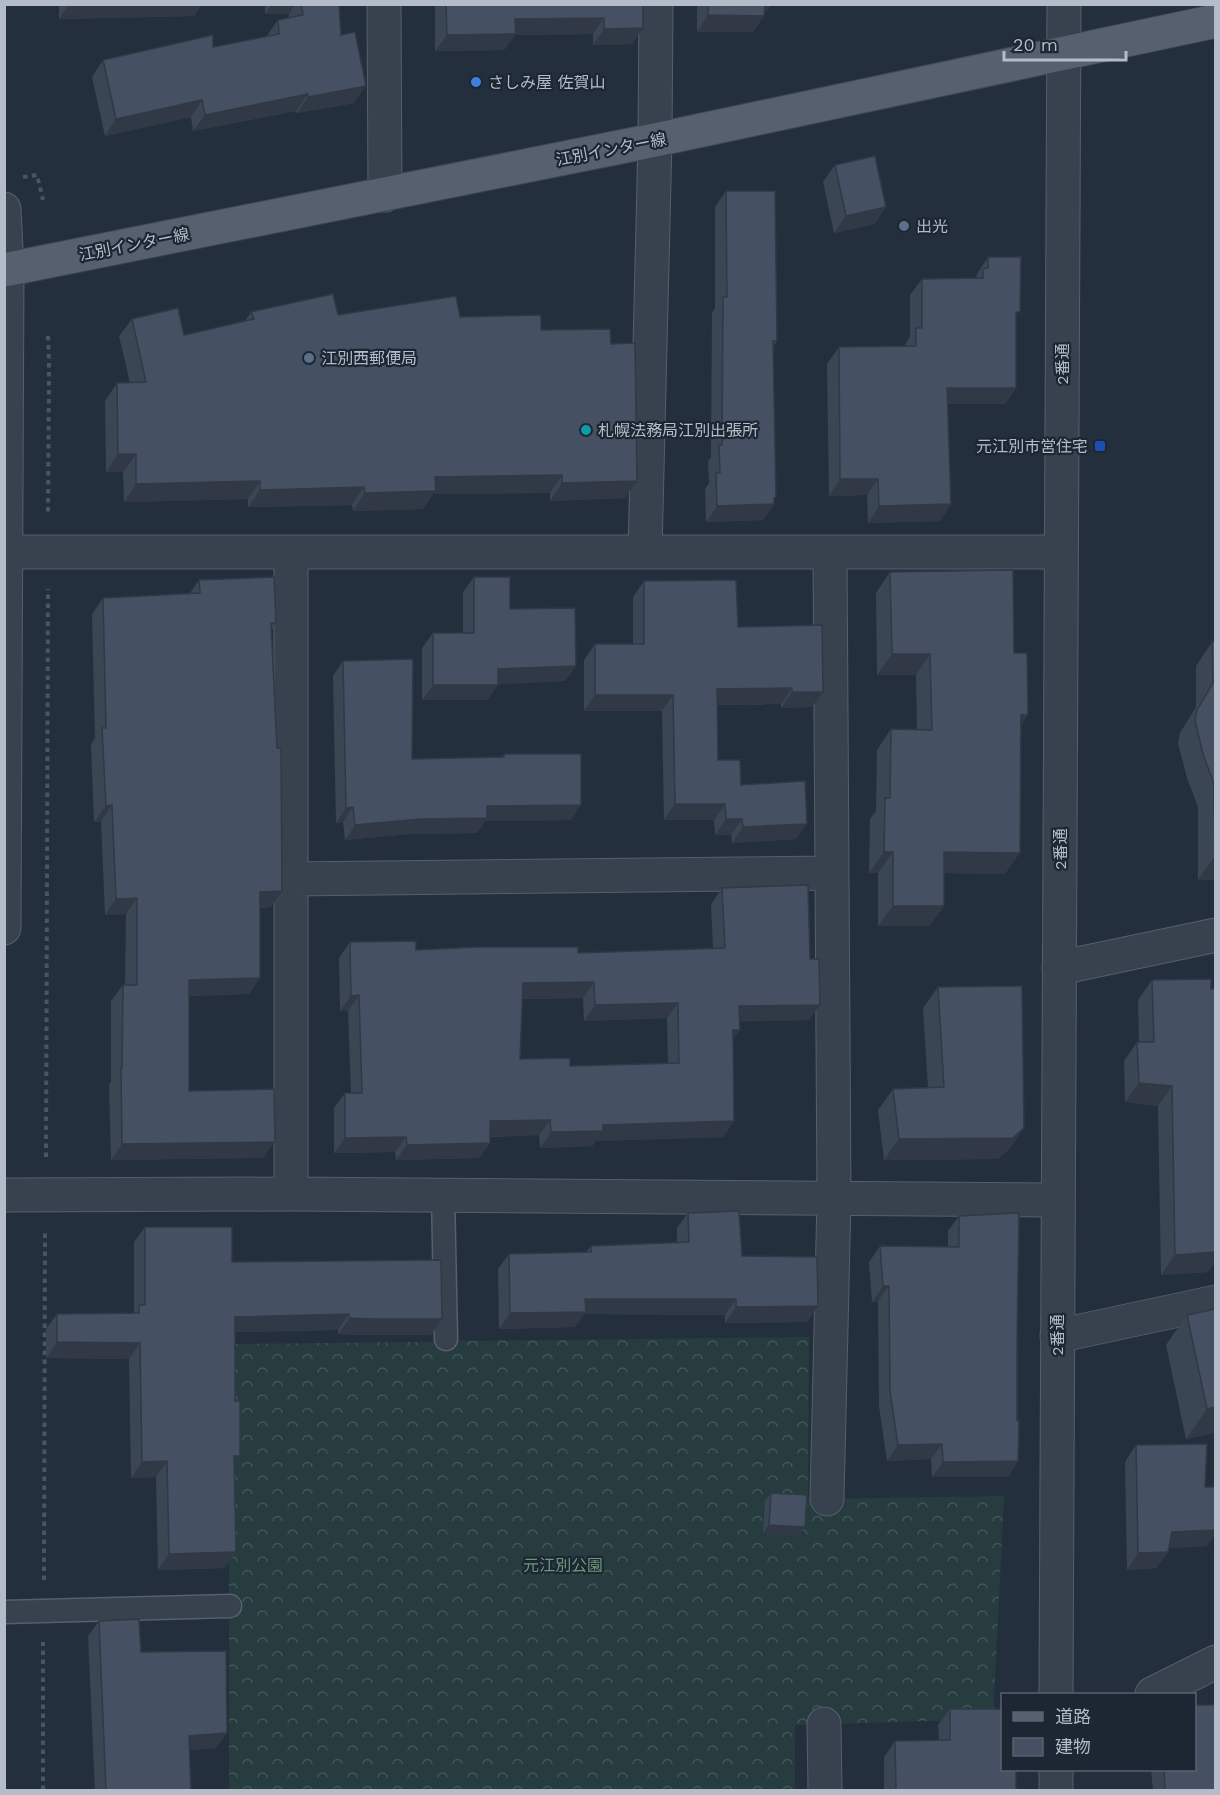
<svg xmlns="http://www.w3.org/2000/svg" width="1220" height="1795" viewBox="0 0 1220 1795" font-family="'Work Sans','Noto Sans JP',sans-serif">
<defs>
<pattern id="forest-crowns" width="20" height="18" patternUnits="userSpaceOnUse" patternTransform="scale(1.5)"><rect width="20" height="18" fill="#263c3f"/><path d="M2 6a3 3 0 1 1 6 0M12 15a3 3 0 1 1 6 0" fill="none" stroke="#435659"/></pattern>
</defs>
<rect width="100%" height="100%" fill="#242f3e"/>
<path fill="url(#forest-crowns)" d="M809 1337 808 1499 1004 1496 993 1719 795 1725V1790H229V1344L430 1342 446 1339 464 1341Z"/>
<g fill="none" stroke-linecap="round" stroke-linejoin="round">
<defs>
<path id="service" d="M443 1195 446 1339
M4 1612 230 1606"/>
<path id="minor" d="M384 4 385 195
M6 552H1061
M291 552V1194
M645 552 655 140 656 4
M291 879 832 873
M1059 968 1216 935
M4 1195 291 1194 1058 1200
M1057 1336 1216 1302
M827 1499 834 1199 830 552
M1152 1694 1216 1662
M824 1724 825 1790"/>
<path id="tertiary" d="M4 209 7 269 4 928
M1056 1694 1064 4
M1056 1790V1770"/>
<path id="primary" d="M4 270 655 140 1216 21"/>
</defs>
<use href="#service" stroke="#565f6c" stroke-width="25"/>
<use href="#minor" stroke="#565f6c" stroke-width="35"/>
<use href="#tertiary" stroke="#565f6c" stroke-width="35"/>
<use href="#primary" stroke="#414a57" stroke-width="35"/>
<path stroke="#44595c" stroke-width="4" stroke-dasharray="4.5 4.5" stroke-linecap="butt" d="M23 177 37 175 43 200
M48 336 49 362 48 515
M46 1157 48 589
M44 1580 45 1231
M43 1790V1642"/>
<use href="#service" stroke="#38414e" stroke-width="22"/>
<use href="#minor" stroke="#38414e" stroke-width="33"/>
<use href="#tertiary" stroke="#38414e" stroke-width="33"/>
<use href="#primary" stroke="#56606e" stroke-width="33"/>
</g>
<path fill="#3b4654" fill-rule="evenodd" d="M59 4H202L194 16 59 19Z
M265 4H339L341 35 354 103 297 113 296 111 193 131 191 117 105 136 92 77 103 60 213 47 266 37 278 20 289 18V14H265Z
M643 4 632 44 593 45V34L515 35 504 50 435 51V5Z
M697 4H771L753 32H697Z
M835 165 875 224 834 233 823 182Z
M726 191 777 341 773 347 774 504 763 520 706 522 705 489 709 483 708 461 711 457 712 313 715 308V207Z
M988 257 1016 318V388L1005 404H948L951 504 940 521 868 523 867 495 829 496 827 364 839 347H905V345L910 336V295L922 279 976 278 977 274Z
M251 312 338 315 460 317 541 330 611 344 625 498 550 501V493L433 494 423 509 353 511 352 505 248 507V499L124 502 123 472H106L105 401 117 383H130L119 336 132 319 184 335 245 321Z
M890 572 1014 653 1021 726 1005 874 944 873V906L929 926H878V873H869L870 819 876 811 877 750 891 729 917 730 916 675H877L876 593Z
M474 577 576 666 565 681 498 684 487 700H422V648L433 633H463V592Z
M199 580 276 623 272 630 271 907 260 908V978L249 994 189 996V1091L263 1158 111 1160 109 1084 111 1082V1001L123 985H125L126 914 105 915 101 821 94 822 91 744 95 738 92 614 103 598 190 593Z
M644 581 738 627 812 707 781 708V704L717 705 718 760 741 785 796 839 732 843 731 835H715L714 820H664L662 711H584V660L595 644H633V597Z
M1212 642 1215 880H1198V807L1187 778 1178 743 1180 733 1196 707V666Z
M343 661 412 759 502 757 504 754 571 820 485 821 477 833 409 834 345 840 343 822 336 823 333 676Z
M722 888 810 959 820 1005 809 1020 740 1021V1030L733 1039 734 1121 723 1137 596 1141 592 1146 540 1148 539 1135 490 1137V1143L479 1158 396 1160 395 1152 334 1153V1108L345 1093H351L348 1011H340L339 958 350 942 416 950 578 953 713 949 711 904ZM583 998 584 1021 667 1018 668 1064 570 1066 520 1059 522 999Z
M1152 980 1208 1272 1161 1275 1158 1106 1125 1102 1124 1061 1137 1042H1139L1138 1000Z
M938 987 1024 1128 1009 1149 998 1159 884 1160 878 1110 893 1089 928 1087 923 1008Z
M688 1213 742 1256 818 1306 807 1322 725 1323V1315L584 1314 575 1327 499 1329 498 1269 509 1254 586 1252 591 1246 677 1243V1228Z
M959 1216 1017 1340 1018 1461 1008 1477H932L931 1459 887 1461 879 1406 878 1301 872 1302 869 1262 880 1246 948 1247V1231Z
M145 1227 232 1262 442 1319 431 1335H363L338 1334V1330L235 1332V1401L240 1456 234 1465 225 1568 158 1570 156 1477 131 1478 129 1359 46 1358V1329L57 1314 134 1313V1242Z
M1187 1315 1215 1433 1186 1439 1166 1345Z
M1136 1445 1205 1487 1207 1546 1168 1548V1552L1156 1568 1127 1570 1125 1462Z
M771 1493 799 1536 763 1533 765 1501Z
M99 1621 141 1652 216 1748 189 1750 191 1791H95L88 1636Z
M950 1709 1016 1791H884V1757L895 1741 939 1740 938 1725Z
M1151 1770H1194L1215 1791H1153Z"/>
<path fill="#303945" d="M69 4H202L194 16 59 19Z
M272 4H295L289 14H265Z
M763 4H771L753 32H697L708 15Z
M604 18 593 34 515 35 504 50 435 51 447 35 515 19Z
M643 28 632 44 593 45 604 29Z
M366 86 354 103 297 113 308 97Z
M308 94 296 111 193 131 205 115Z
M202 100 191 117 105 136 116 119Z
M886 207 875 224 834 233 846 216Z
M947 388H1016L1005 404H936Z
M118 454H136L123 472H106Z
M562 475 550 493 433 494 423 509 353 511 365 493 435 477Z
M840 479H878L867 495 829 496Z
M260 481 248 499 124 502 136 484Z
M637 481 625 498 550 501 562 483Z
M364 487 352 505 248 507 260 490Z
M776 497 771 504H774L763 520 706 522 717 506Z
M951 504 940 521 868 523 879 506Z
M892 654H930L916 675H877Z
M576 666 565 681 487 685 498 669Z
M433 685H498L487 700H422Z
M792 688 781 704 706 705 717 689Z
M792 692H823L812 707 781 708Z
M595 695H673L662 711H584Z
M1021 715H1028L1014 736Z
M675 804H725L714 820H664Z
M112 805 101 821 94 822 106 806Z
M581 805 571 820 485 821 477 833 409 834 345 840 355 825 487 806Z
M353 807 343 822 336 823 346 808Z
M726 819H742L731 835H715Z
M807 824 796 839 732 843 743 827Z
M884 852H893L878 873H869Z
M944 852 1020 853 1005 874 929 873Z
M1215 856V880H1198Z
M282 891 271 907 248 908 260 892Z
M137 898 126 914 105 915 116 899Z
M893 906H944L929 926H878Z
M260 978 249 994 178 996 189 980Z
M594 982 583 998 512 999 523 983Z
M359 995 348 1011H340L351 996Z
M678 1003 667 1018 584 1021 595 1005Z
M820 1005 809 1020 728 1022 739 1006Z
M733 1030H740L729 1045Z
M1139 1083 1172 1086 1158 1106 1125 1102Z
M550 1120 539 1135 479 1137 490 1121Z
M734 1121 723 1137 596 1141 592 1146 540 1148 551 1132 603 1125Z
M1024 1128 1009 1149 998 1159 884 1160 899 1139Z
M406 1137 395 1152 334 1153 345 1138Z
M275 1142 263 1158 111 1160 122 1144Z
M490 1143 479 1158 396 1160 407 1145Z
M1215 1252V1262L1208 1272 1161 1275 1175 1255Z
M883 1286H889L878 1301 872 1302Z
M585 1299H736L725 1315 584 1314 575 1327 499 1329 510 1313Z
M818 1306 807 1322 725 1323 736 1307Z
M349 1314 338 1330 224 1332 235 1317Z
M350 1318 442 1319 431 1335H363L338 1334Z
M57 1342 140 1343 129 1359 46 1358Z
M1215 1407V1433L1186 1439 1207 1409Z
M942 1444 931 1459 887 1461 898 1445Z
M234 1456H240L229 1472Z
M167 1461 156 1477 131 1478 142 1462Z
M1018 1461 1008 1477H932L943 1462Z
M769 1525 805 1527 799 1536 763 1533Z
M1215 1530V1535L1207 1546 1160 1549 1172 1532Z
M236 1552 225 1568 158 1570 169 1554Z
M1168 1552 1156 1568 1127 1570 1138 1553Z
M227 1733 216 1748 178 1751 189 1736Z"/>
<path fill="#455162" stroke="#303945" stroke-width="1.5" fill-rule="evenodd" d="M301 4H339L341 35 355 32 366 86 308 97V94L205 115 202 100 116 119 103 60 213 35V47L279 34 278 20 303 15Z
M446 4H643V28L604 29V18L515 19 516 34 447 35Z
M708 4H765L764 16 708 15Z
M875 156 886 207 846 216 835 165Z
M726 191H775L777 341H773L776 497 774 498V504L717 506 716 473H720L719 445H722L723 297H727Z
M988 257H1021L1020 312H1016V388H947L951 504 879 506 878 479H840L839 347 916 346V328H922V279L983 278V269L988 268Z
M333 294 338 315 456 296 460 317 541 315V330L610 329 611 344 635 343 637 481 562 483V475L435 477 436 491 365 493 364 487 260 490V481L136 484V454H118L117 383 146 382 132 319 178 308 184 335 254 319 251 312Z
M1013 570 1014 653H1027L1028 715H1021L1020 853 944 852V906H893V852H884L885 798H890L891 729 932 730 930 654H892L890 572Z
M274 577 276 623H271L277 748H281L282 891 260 892V978L189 980V1091L274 1089 275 1142 122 1144 121 1068H122L123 985H137V898L116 899 112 805 106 806 102 728H106L103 598 200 593 199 580Z
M474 577H510V609L575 608 576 666 498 669V685H433V633H474Z
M736 580 738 627 822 625 823 692H792V688L717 689 718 760H740L741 785 805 781 807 824 743 827 742 819H726L725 804H675L673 695H595V644H644V581Z
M1212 642H1215V856L1214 784 1203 754 1195 720 1197 710 1213 683Z
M413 659 412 759 504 757V754H581V805L487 806V818L420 819 355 825 353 807 346 808 343 661Z
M808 885 810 959H819L820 1005 739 1006 740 1030H733L734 1121 603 1125V1131L551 1132 550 1120 490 1121V1143L407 1145 406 1137 345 1138V1093H362L359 995 351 996 350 942 416 941V950L478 947H578V953L725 948 722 888ZM594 982 595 1005 678 1003 679 1063 570 1066V1058L520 1059 523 983Z
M1211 979V989H1215V1252L1175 1255 1172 1086 1139 1083 1137 1042H1154L1152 980Z
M1022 986 1024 1128 1013 1138 899 1139 893 1089 944 1087 938 987Z
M739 1211 742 1256 817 1257 818 1306 736 1307V1299H585L586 1312 510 1313 509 1254 591 1252V1246L689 1242 688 1213Z
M1019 1213 1017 1340V1421H1019L1018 1461 943 1462 942 1444 898 1445 890 1391 889 1286H883L880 1246 959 1247V1216Z
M145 1227H232V1262L441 1260 442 1319H374L350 1318 349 1314 235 1317V1401H240V1456H234L236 1552 169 1554 167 1461 142 1462 140 1343 57 1342V1314L139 1313V1305H145Z
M1215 1309V1407L1207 1409 1187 1315Z
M1207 1444 1205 1487H1215V1530L1172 1532 1168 1552 1138 1553 1136 1445Z
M771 1493 807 1495 805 1527 769 1525Z
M139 1619 141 1652 226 1651 227 1733 189 1736 191 1791H106L99 1621Z
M1194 1705H1215V1791H1165L1164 1770H1194Z
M950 1709H1002V1770H1016V1791H896L895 1741 950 1740Z"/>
<circle fill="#3f7fe0" stroke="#1d2633" stroke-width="2" cx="476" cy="82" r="6"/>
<g fill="#5c6f8a" stroke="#1d2633" stroke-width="2">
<circle cx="904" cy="226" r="6"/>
<circle cx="309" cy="358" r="6"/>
</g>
<circle fill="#0f9aa8" stroke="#1d2633" stroke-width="2" cx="586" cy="430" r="6"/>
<rect fill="#1a4fb4" stroke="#1d2633" stroke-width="2" x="1094" y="440" width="12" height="12" rx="3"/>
<g text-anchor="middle" stroke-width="4.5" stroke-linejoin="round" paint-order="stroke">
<g font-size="16" fill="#b4bcc9" stroke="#1d2633" text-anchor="start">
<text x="488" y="88">さしみ屋 佐賀山</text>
<text x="916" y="232">出光</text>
<text x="321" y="364">江別西郵便局</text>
<text x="598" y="436">札幌法務局江別出張所</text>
<text x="1088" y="452" text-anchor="end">元江別市営住宅</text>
</g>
<g font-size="16" fill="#b4bcc9" stroke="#1d2633">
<text transform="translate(611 149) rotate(-11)" y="6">江別インター線</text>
<text transform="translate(134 244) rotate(-11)" y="6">江別インター線</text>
<text transform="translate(1062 364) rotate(-90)" y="6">2番通</text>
<text transform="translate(1060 849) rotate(-90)" y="6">2番通</text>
<text transform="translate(1057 1335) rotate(-90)" y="6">2番通</text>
</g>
<g font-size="16" fill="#6b9a76" stroke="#1d2633">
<text x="563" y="1571">元江別公園</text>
</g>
</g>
<rect width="1220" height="1795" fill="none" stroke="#b4bcc9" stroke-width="12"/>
<rect x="1001" y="1693" width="195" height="78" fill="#1d2633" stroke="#59626f" stroke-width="1.5"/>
<rect x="1013" y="1712" width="30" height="9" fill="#56606e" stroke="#59626f" stroke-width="1.5"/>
<text x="1055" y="1723" font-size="18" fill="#b4bcc9">道路</text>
<rect x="1013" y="1738" width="30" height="18" fill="#455162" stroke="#59626f" stroke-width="1.5"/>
<text x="1055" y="1753" font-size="18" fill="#b4bcc9">建物</text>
<path d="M1004 51v9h122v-9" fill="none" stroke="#b4bcc9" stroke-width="3"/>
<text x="1013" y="51" font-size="18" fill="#b4bcc9" stroke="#1d2633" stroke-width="4.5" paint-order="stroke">20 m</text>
</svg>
